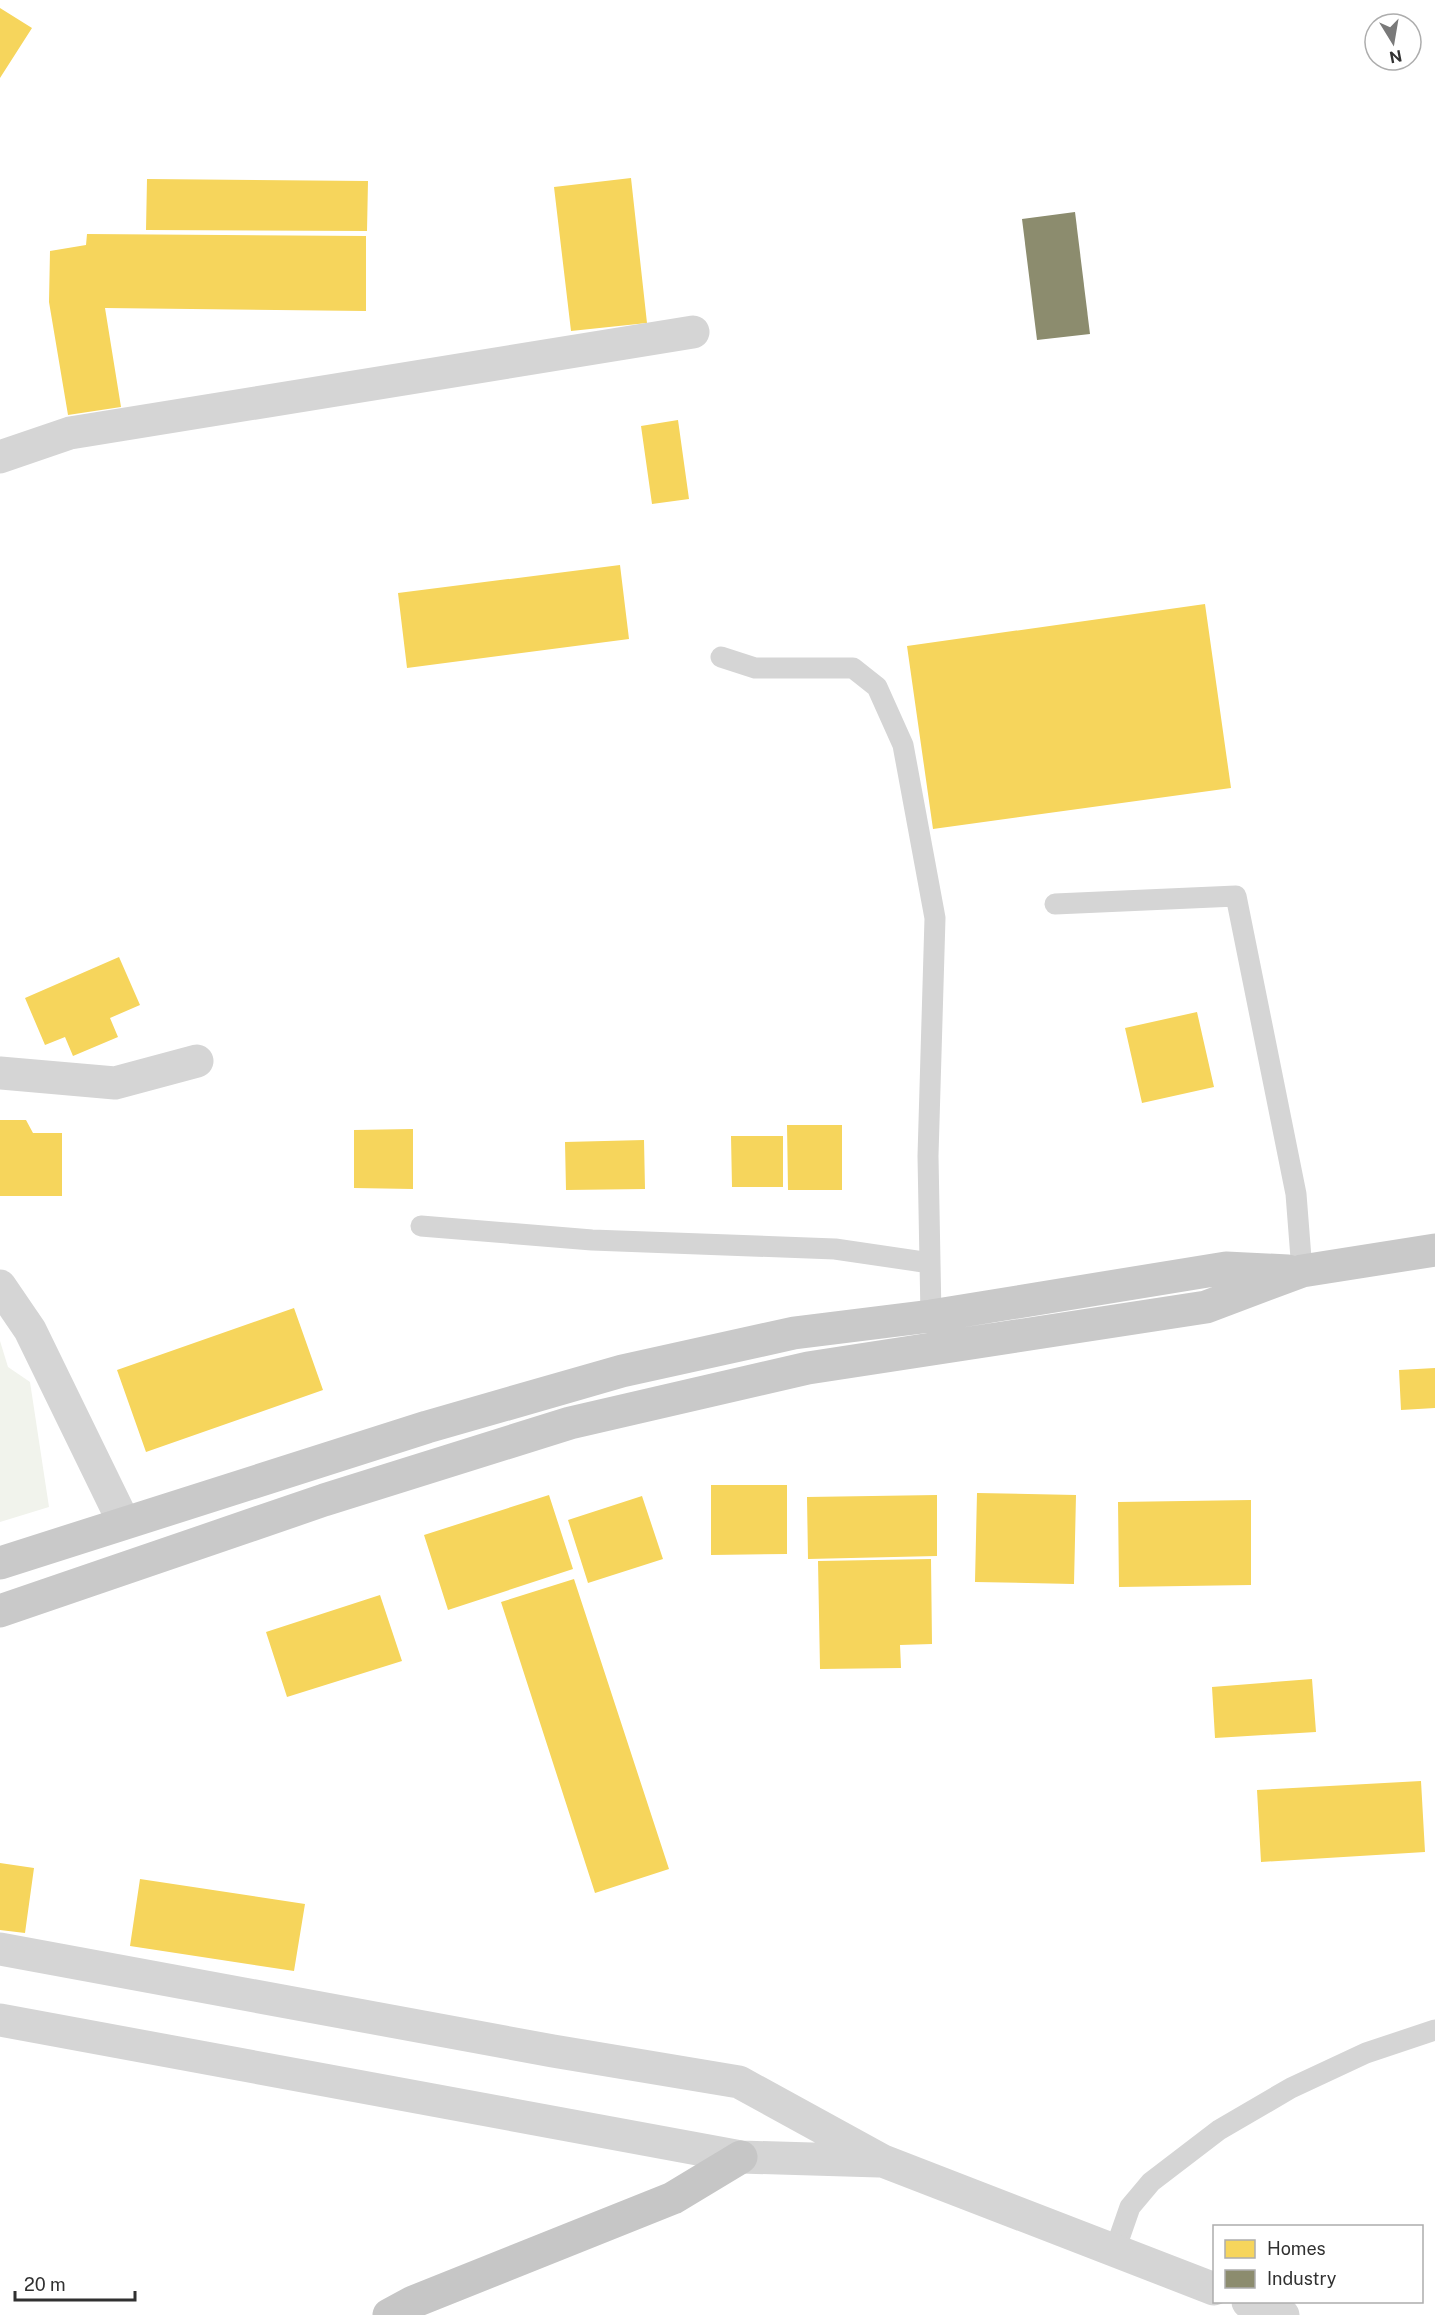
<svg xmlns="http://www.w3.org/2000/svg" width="1435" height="2315" viewBox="0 0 1435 2315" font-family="'Public Sans',sans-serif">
<rect width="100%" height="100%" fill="#fff"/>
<path fill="#f1f3ec" d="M0 1341 8 1367 30 1382 49 1507 0 1522Z"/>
<path fill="#f6d55c" d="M0 8 32 28 0 78Z
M631 178 647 323 571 331 554 187Z
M147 179 368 181 367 231 146 230Z
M87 234 366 236V311L105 308 121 407 68 415 49 302 50 251 86 245Z
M678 420 689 499 652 504 641 426Z
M620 565 629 639 407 668 398 593Z
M1205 604 1231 788 933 829 907 646Z
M119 957 140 1005 110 1018 118 1037 73 1056 65 1037 45 1045 25 998Z
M1197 1012 1214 1087 1142 1103 1125 1028Z
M0 1120H26L33 1133H62V1196H0Z
M787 1125H842V1190H788Z
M413 1129V1189L354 1188V1130Z
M731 1136H783V1187H732Z
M644 1140 645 1189 566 1190 565 1142Z
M294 1308 323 1390 146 1452 117 1370Z
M1435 1368V1408L1401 1410 1399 1370Z
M711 1485H787V1554L711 1555Z
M977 1493 1076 1495 1074 1584 975 1582Z
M549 1495 573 1569 448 1610 424 1535Z
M937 1495V1556L808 1559 807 1497Z
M642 1496 663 1559 588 1583 568 1520Z
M1251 1500V1585L1119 1587 1118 1502Z
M931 1559 932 1644 900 1645 901 1668 820 1669 818 1561Z
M574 1579 669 1869 595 1893 501 1602Z
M380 1595 402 1661 287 1697 266 1632Z
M1312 1679 1316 1732 1215 1738 1212 1687Z
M1421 1781 1425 1852 1261 1862 1257 1790Z
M0 1863 34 1868 25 1933 0 1930Z
M140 1879 305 1904 294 1971 130 1946Z"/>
<path fill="#8c8c6e" d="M1075 212 1090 334 1037 340 1022 219Z"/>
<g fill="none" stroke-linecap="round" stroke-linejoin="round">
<path stroke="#d5d5d5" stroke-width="21" d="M721 657 755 668H853L877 687 903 745 935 918 928 1156 931 1316
M1055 904 1236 896 1296 1194 1302 1271
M421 1226 592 1240 835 1249 930 1263
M1115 2250 1130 2207 1151 2182 1219 2130 1291 2088 1366 2053 1435 2030"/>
<path stroke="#d5d5d5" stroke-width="33" d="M0 457 70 433 693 332
M0 1073 115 1083 197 1061
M0 1286 30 1330 124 1523"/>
<path stroke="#d5d5d5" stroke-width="33" d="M0 1949 553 2051 739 2082 883 2161 1214 2289
M0 2020 741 2157 879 2161
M1248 2302 1283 2315"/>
<path stroke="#c9c9c9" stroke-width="33" d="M0 1563 427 1427 622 1371 794 1333 931 1316 1226 1268 1288 1271
M0 1611 324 1500 570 1423 808 1368 1206 1307 1302 1271 1435 1250"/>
<path stroke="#c6c6c6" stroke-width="33" d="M389 2315 413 2302 673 2198 741 2157"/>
</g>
<rect x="1213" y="2225" width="210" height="78" fill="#ffffff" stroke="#adadad" stroke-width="1.5"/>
<rect x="1225" y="2240" width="30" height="18" fill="#f6d55c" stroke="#adadad" stroke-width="1.5"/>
<text x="1267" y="2255" font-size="18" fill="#313131">Homes</text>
<rect x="1225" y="2270" width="30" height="18" fill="#8c8c6e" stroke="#adadad" stroke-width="1.5"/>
<text x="1267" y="2285" font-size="18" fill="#313131">Industry</text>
<g transform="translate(1393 42) rotate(169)"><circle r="28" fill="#ffffff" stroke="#adadad" stroke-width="1.5"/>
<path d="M0-4.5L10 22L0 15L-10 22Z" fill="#797979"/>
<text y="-9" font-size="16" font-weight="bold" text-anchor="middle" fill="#313131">N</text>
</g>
<path d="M15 2291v9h120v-9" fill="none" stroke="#313131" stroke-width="3"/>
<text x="24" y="2291" font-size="18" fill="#313131" stroke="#ffffff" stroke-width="4.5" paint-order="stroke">20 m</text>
</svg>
